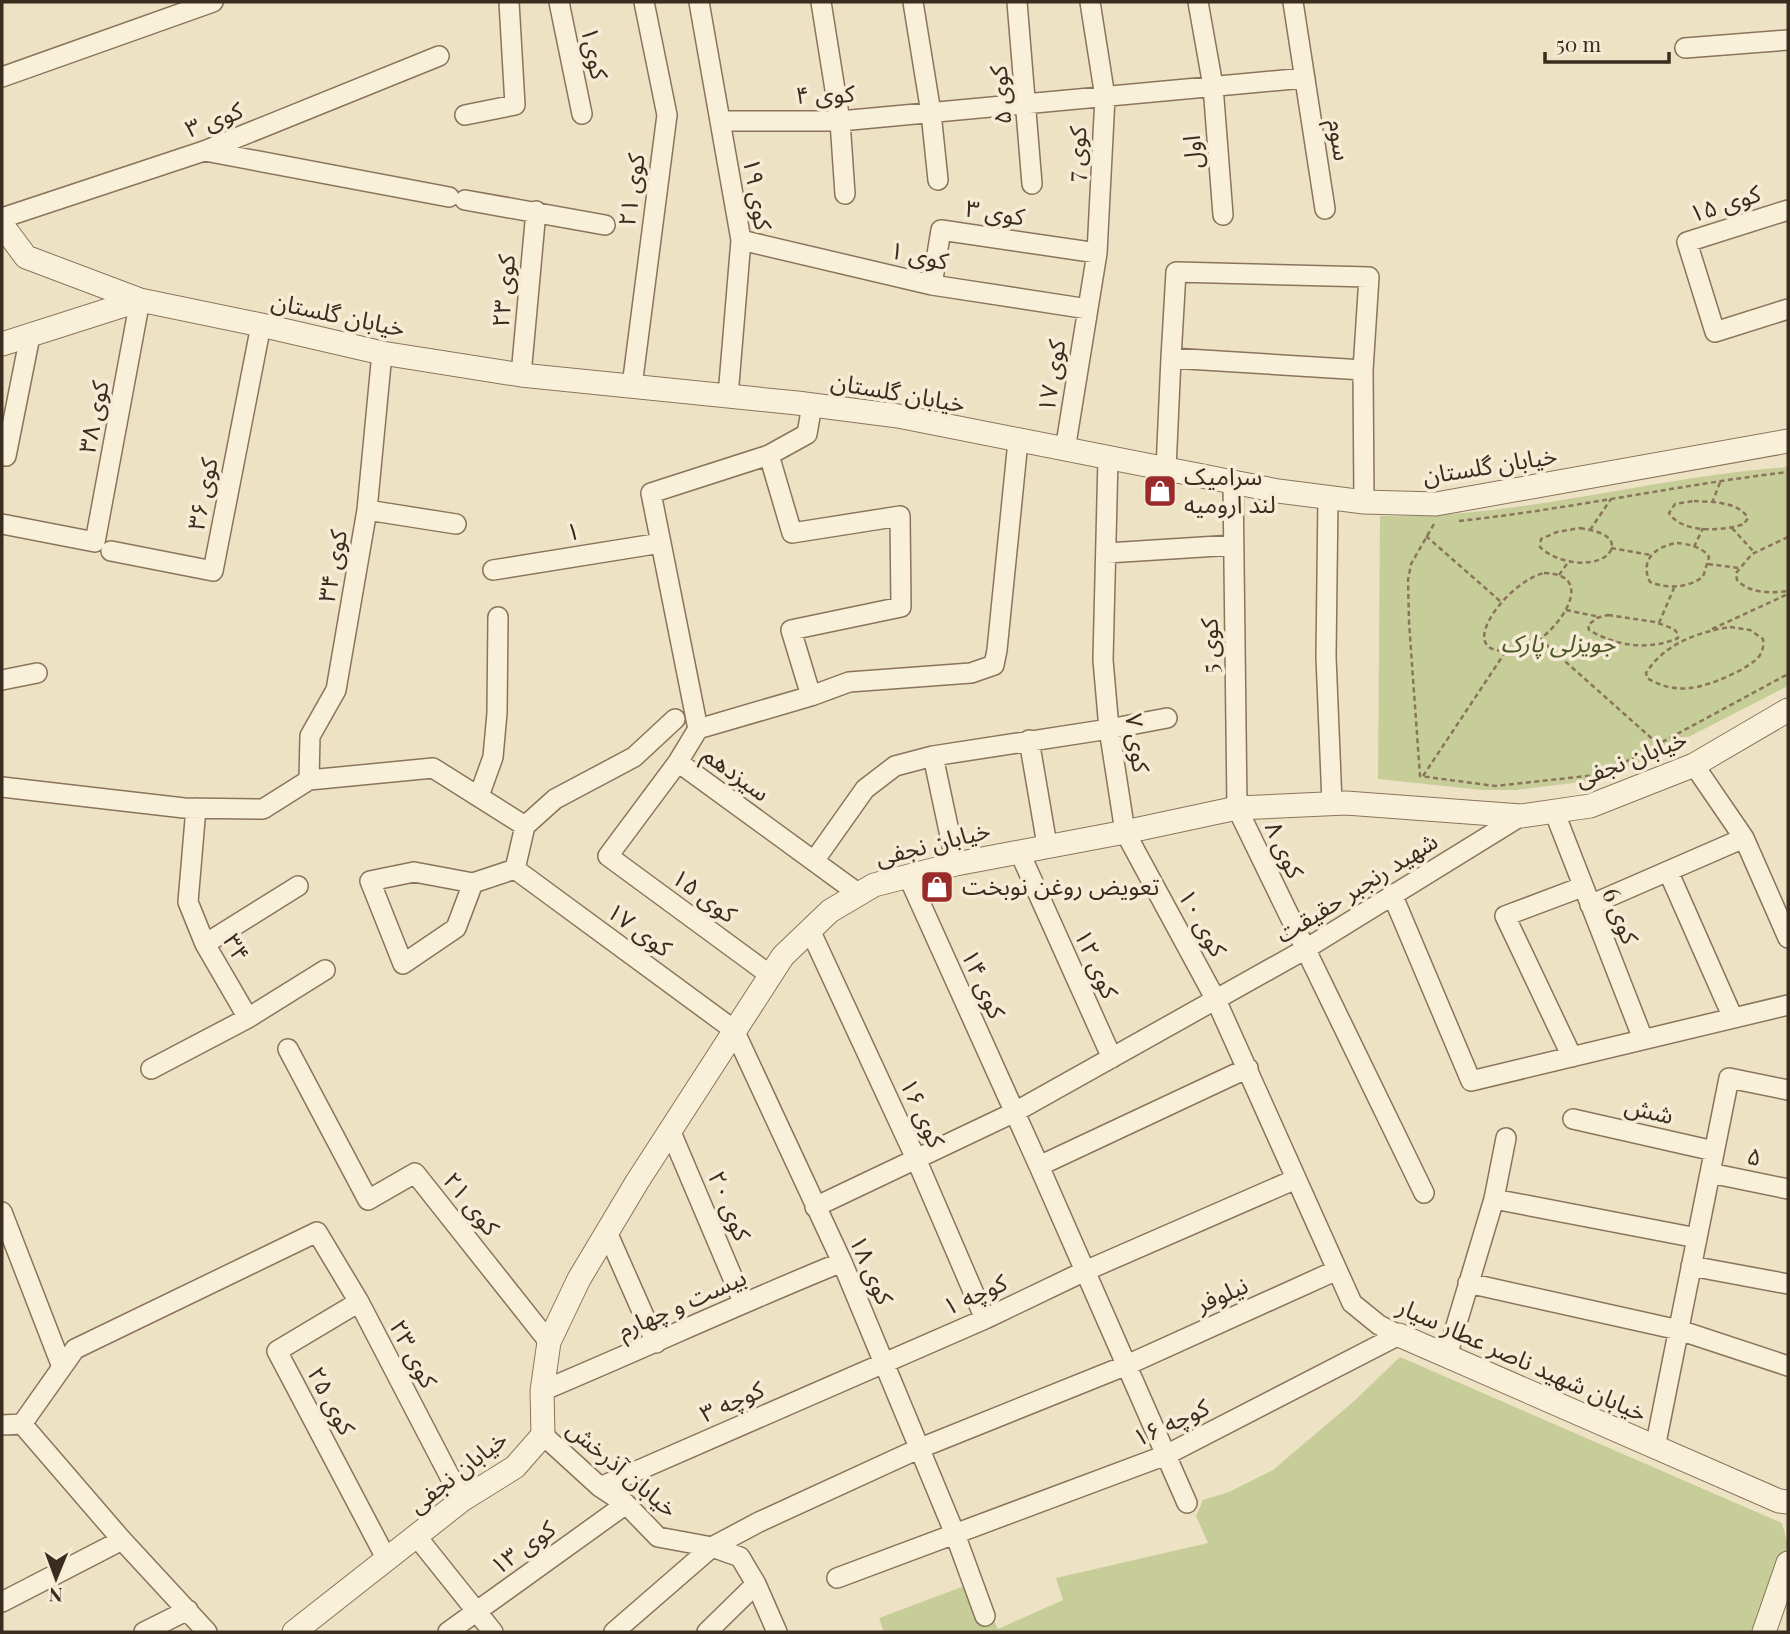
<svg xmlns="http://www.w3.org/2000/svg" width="1790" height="1634" viewBox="0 0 1790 1634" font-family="'Playfair Display','Noto Sans Arabic',serif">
<rect width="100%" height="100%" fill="#eee2c5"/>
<path fill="#c7cd99" d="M1788 467V686L1638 763 1598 780 1516 790H1482L1378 779 1380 516C1519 519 1651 477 1788 467Z
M1400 1357 1782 1523 1788 1545 1757 1632H884L879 1618 975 1582 998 1629 1063 1600 1056 1578 1208 1543 1196 1516 1203 1500 1229 1492 1273 1470 1353 1402Z"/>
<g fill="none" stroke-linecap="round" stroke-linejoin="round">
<defs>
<path id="minor" d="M559 2 582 114
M699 2 741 240 728 396
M821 2 840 121 845 194
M913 2 931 113 938 180
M1017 2 1032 184
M1198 2 1213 86 1223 215
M1293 2 1325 209
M1685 48 1788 40
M2 77 213 2
M465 115 515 105 509 2
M720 121H840L1305 78
M205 151 449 197
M465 200 605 225
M1788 210 1687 242 1715 332 1788 309
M2 218 204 151 439 56
M741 240 932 285 1088 309
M932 285 941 230 1097 253
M1171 358 1176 272 1369 277 1363 370 1364 502
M521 375 536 211
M632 386 667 115 644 2
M1065 450 1097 253 1105 97 1090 2
M769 455 807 434 812 405
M6 456 30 336
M1108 458 1103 660 1109 729 1125 832 1216 1000 1352 1303 1379 1325 1399 1335
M1166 469 1171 358 1363 370
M1233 482 1237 808 1424 1193
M1328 497 1326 657 1332 803
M367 510 456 524
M2 524 95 542 140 300
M111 551 213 571 261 325
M1107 553 1234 545
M493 570 661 543
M2 680 37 673
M698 729 811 696 849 682 971 673 994 665 997 650 1018 441
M1029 740 1047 845
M933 756 956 864
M678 762 698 729 651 493 769 455 792 533 900 516 901 607 791 630 811 696
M1694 765 1744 838 1788 938
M309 780 310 736 336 690 367 510 382 353
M2 787 184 808 263 809 309 780 433 768 525 826 555 799 634 757 675 719
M479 796 493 757 497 713 498 617
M196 808 188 902 205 944 248 1018 325 970
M1554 811 1643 1039
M1019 851 1112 1058
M814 861 865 789 895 766 933 756 1109 729 1167 718
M515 869 734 1030 842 1262 955 1534 985 1616
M515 869 525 826
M1668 871 1733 1018
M908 876 1039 1166 1187 1503
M473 883 456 928 403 964 370 881 414 872 473 883 515 869
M1392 894 1471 1081 1788 1005
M1590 905 1744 838
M810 930 917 1161 985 1319
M205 944 298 886
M770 975 608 856 678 762 859 894
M288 1049 368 1200 415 1173 549 1342
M1572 1057 1505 916 1582 887
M151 1069 248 1018
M1573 1119 1714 1151
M670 1130 743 1302
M1039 1166 1248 1068
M1710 1173 1788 1189
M1494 1199 1697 1238
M815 1207 1015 1112 1304 950 1521 816
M2 1212 62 1367
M607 1232 656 1343
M1691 1266 1788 1284
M1468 1283 1679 1330 1788 1366
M359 1302 277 1351 386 1558
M1447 1356 1494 1199 1506 1138
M542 1391C642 1349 741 1303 842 1262
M22 1424 75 1349 317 1232 359 1302 462 1500
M2 1425 22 1424 122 1540 207 1632
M543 1435 600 1487 626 1504 658 1537 712 1547 740 1557 756 1584 777 1632
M1655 1448 1729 1078 1788 1090
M600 1487 985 1319 1085 1271 1296 1179
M417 1537 493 1632
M837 1578 1166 1455 1399 1335
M2 1602 122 1540
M144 1632 188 1610
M448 1632 626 1504
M614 1632 712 1547 759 1522 918 1449 1127 1365 1337 1270
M707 1632 756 1584"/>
<path id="tertiary" d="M2 225 26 257 140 300 261 325 382 353 521 375 797 403 898 416 1278 491 1364 502 1436 504 1788 441
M2 344 140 300
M1399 1335 1779 1501 1788 1502
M294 1632 462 1500 515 1467 543 1435 542 1391 549 1342 579 1279 637 1182 783 956 830 911 874 885 956 864 1125 832 1237 808 1346 803 1521 816 1590 806 1694 765 1788 710
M1764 1632 1788 1563"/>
</defs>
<use href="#minor" stroke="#8a745b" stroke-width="22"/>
<use href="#tertiary" stroke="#8a745b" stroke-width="25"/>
<path stroke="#8a745b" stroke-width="2.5" stroke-dasharray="5 3.5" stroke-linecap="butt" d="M1694 501C1711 502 1738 501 1748 518L1744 524C1724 531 1682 534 1669 513L1675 504Z
M1712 503 1721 480
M1459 521C1570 509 1678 485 1788 472
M1434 524 1411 564 1408 580 1409 622 1420 776 1495 786 1596 775 1616 767 1788 674
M1580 528C1591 530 1617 534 1611 550 1609 554 1607 556 1603 558 1585 568 1554 561 1540 547L1541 539 1557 532Z
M1732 528 1753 551
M1590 530 1611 499
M1426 536 1500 601
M1788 537 1752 554 1736 573 1737 580C1750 594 1771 593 1788 591
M1677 543C1688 544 1703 547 1709 557L1703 577C1687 588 1668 589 1650 582 1639 560 1656 546 1677 543Z
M1694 547 1703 528
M1611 548 1651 555
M1708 564 1739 568
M1544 573C1604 574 1551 643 1520 649 1445 664 1505 582 1544 573Z
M1559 575 1569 561
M1566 610 1600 617
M1608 615 1655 622 1674 629 1678 634V638C1649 651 1616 646 1589 630L1588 625 1597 618Z
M1659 623 1674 588
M1730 627 1750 630 1763 639C1764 645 1763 650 1760 655 1751 669 1706 687 1690 688 1675 690 1660 686 1647 678L1646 673C1664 644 1698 632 1730 627Z
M1712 629 1788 594
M1540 639 1658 744
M1423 776 1506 651"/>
<use href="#minor" stroke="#f9f0d9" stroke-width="19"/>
<use href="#tertiary" stroke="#f9f0d9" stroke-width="23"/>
</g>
<defs>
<symbol id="shop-square" viewBox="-11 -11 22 22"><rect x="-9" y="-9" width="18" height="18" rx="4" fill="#992b2b" stroke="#f6ecd5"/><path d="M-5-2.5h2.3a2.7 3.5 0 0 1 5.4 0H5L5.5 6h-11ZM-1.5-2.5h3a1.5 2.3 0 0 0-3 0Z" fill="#fff"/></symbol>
</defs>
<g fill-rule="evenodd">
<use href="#shop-square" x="1141" y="472" width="38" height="38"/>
<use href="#shop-square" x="918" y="868" width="38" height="38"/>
</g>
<g text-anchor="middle" stroke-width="7" stroke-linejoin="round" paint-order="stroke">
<g font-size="24" fill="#3a2c1f" stroke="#f6ecd5">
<text transform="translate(594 53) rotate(78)" y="8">کوی۱</text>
<text transform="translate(825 95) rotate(-2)" y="8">کوی ۴</text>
<text transform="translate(1001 95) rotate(-95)" y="8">کوی ۵</text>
<text transform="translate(214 120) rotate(-21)" y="8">کوی ۳</text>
<text transform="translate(1339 140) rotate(81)" y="8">سوم</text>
<text transform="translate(1193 152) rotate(-94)" y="8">اول</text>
<text transform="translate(1077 154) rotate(-87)" y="8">کوی 7</text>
<text transform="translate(632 190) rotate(-82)" y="8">کوی ۲۱</text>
<text transform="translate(757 194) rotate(80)" y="8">کوی ۱۹</text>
<text transform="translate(1725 204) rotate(-18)" y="8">کوی ۱۵</text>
<text transform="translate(995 213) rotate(9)" y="8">کوی ۳</text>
<text transform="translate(919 256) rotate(12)" y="8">کوی ۱</text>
<text transform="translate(504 291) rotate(-85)" y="8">کوی ۲۳</text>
<text transform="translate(338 315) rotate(12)" y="8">خیابان گلستان</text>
<text transform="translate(1052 376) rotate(-81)" y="8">کوی ۱۷</text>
<text transform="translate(898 393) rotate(10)" y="8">خیابان گلستان</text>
<text transform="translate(94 417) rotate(-79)" y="8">کوی ۳۸</text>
<text transform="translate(1490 466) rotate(-9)" y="8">خیابان گلستان</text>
<text transform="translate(203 494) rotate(-79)" y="8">کوی ۳۶</text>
<text transform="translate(573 532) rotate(-9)" y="8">۱</text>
<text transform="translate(333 566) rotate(-80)" y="8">کوی ۳۴</text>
<text transform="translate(1210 646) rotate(-91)" y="8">کوی 5</text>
<text transform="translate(1137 743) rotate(82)" y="8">کوی ۷</text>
<text transform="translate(1631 759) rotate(-21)" y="8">خیابان نجفی</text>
<text transform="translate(736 774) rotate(36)" y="8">سیزدهم</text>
<text transform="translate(933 844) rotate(-14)" y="8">خیابان نجفی</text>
<text transform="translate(1284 850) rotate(65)" y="8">کوی ۸</text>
<text transform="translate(1357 888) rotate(-32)" y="8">شهید رنجبر حقیقت</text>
<text transform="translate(704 896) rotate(36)" y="8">کوی ۱۵</text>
<text transform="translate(1620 916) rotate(68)" y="8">کوی 6</text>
<text transform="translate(1202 923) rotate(61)" y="8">کوی ۱۰</text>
<text transform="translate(639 930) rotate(36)" y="8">کوی ۱۷</text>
<text transform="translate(236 948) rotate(61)" y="8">۳۴</text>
<text transform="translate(1096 964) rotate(66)" y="8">کوی ۱۲</text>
<text transform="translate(983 984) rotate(66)" y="8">کوی ۱۴</text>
<text transform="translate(1649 1111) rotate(13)" y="8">شش</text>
<text transform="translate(922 1113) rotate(65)" y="8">کوی ۱۶</text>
<text transform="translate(1754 1157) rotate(12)" y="8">۵</text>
<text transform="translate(471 1204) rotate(51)" y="8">کوی ۲۱</text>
<text transform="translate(729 1206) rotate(67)" y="8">کوی ۲۰</text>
<text transform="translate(871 1270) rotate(66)" y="8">کوی ۱۸</text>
<text transform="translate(975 1295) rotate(-24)" y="8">کوچه ۱</text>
<text transform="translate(1222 1295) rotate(-24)" y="8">نیلوفر</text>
<text transform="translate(682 1304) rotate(-24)" y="8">بیست و چهارم</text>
<text transform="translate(413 1354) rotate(62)" y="8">کوی ۲۳</text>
<text transform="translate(1522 1360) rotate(24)" y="8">خیابان شهید ناصر عطار سیار</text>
<text transform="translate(331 1401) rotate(62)" y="8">کوی ۲۵</text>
<text transform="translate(732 1402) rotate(-24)" y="8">کوچه ۳</text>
<text transform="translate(1171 1423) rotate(-25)" y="8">کوچه ۱۶</text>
<text transform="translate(622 1469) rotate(40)" y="8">خیابان آذرخش</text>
<text transform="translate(458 1472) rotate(-38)" y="8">خیابان نجفی</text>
<text transform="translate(523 1548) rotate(-36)" y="8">کوی ۱۳</text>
</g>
<g font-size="24" fill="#3a2c1f" stroke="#f6ecd5" text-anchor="start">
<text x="1184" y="485">سرامیک<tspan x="1184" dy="28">لند ارومیه</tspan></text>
<text x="962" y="895">تعویض روغن نوبخت</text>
</g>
<g font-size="24" font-style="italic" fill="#4a5625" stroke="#f6ecd5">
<text x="1558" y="652">جویزلی پارک</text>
</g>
</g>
<rect width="1790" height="1634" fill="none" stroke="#3a2c1f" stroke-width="7"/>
<g transform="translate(56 1578) rotate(181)" stroke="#f6ecd5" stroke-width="5" paint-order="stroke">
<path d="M0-5L12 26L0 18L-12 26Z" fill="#3a2c1f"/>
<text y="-10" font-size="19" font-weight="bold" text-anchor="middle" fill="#3a2c1f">N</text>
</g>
<path d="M1545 52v10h124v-10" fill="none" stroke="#3a2c1f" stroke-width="3.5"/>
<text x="1556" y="52" font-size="21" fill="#3a2c1f" stroke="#f6ecd5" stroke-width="5" paint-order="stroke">50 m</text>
</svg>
